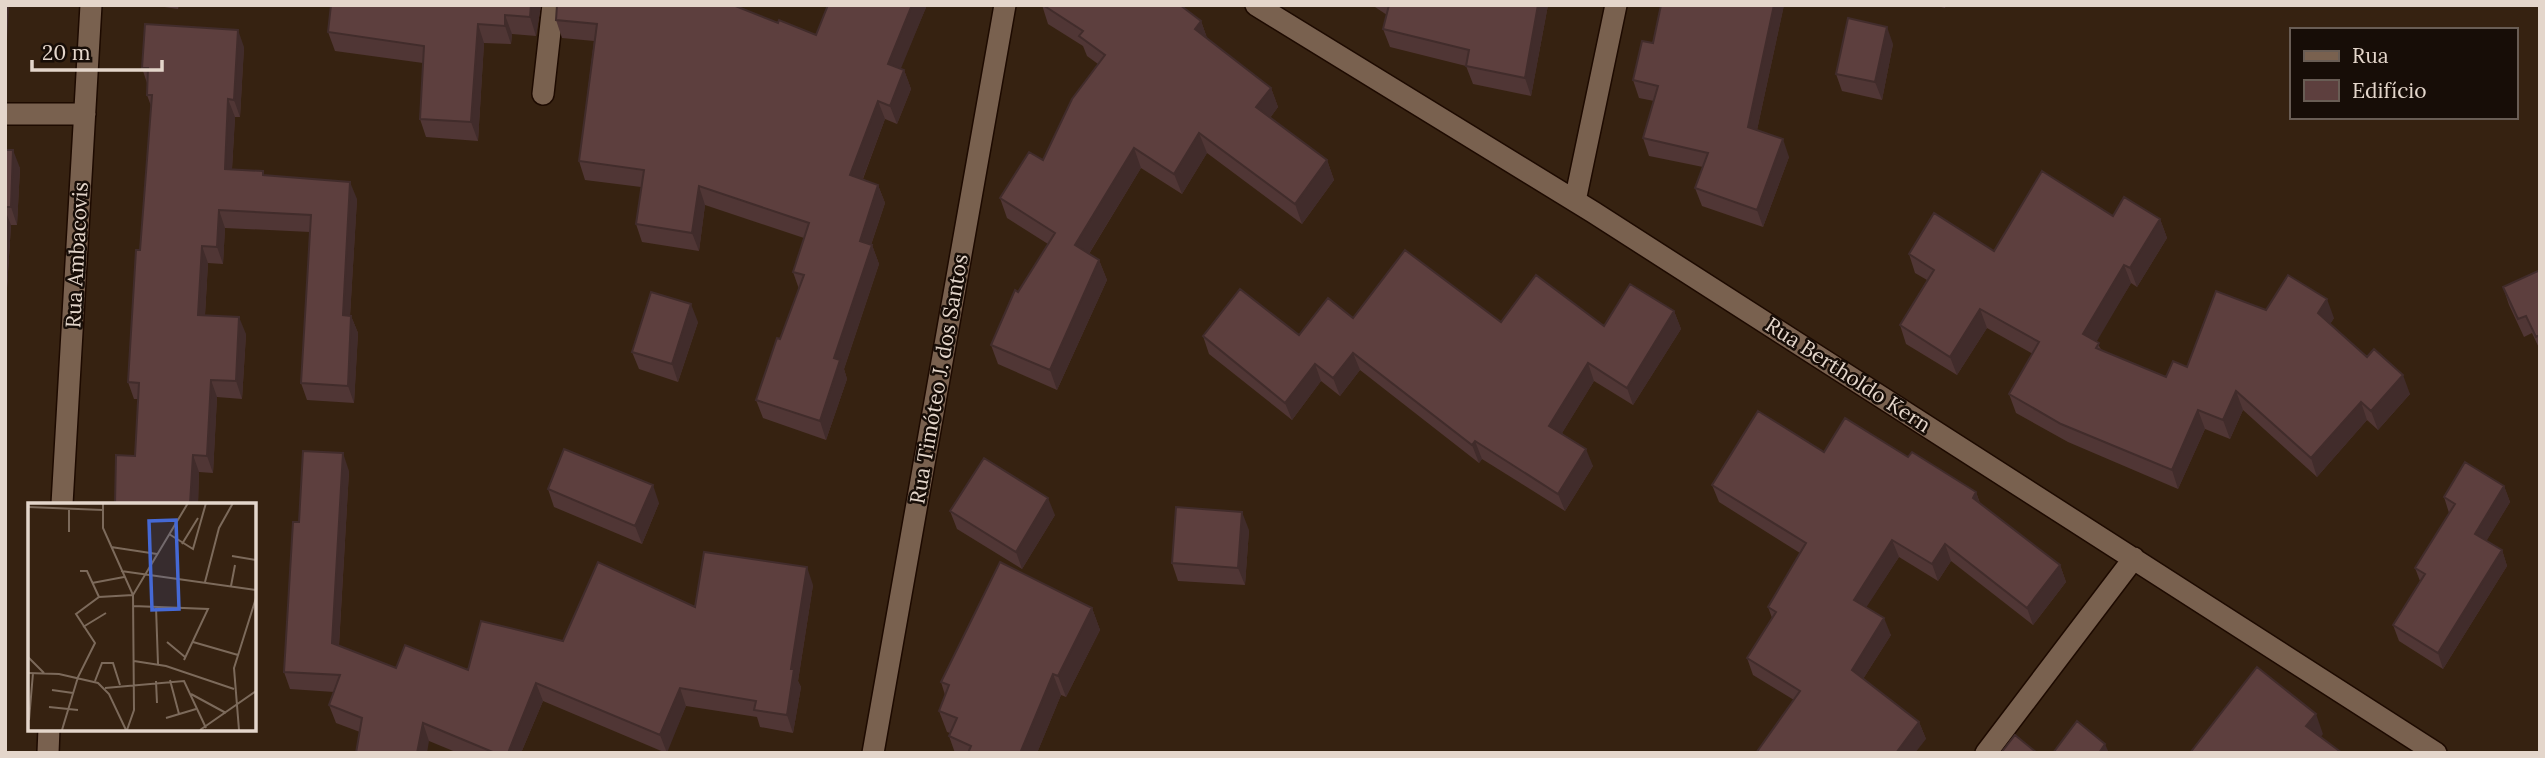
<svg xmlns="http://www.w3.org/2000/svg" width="2545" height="758" viewBox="0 0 2545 758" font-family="Lora,serif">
<rect width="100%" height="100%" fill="#362211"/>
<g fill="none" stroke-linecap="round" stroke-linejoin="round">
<defs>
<path id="minor" d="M1256 5 1593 212 2436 753
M543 94 553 5
M5 114H85
M1575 201 1616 5
M62 504 91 5
M48 753 49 728
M873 753 1005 5
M1986 753 2134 558"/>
</defs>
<use href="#minor" stroke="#1d0a00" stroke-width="24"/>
<use href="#minor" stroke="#79614f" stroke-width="21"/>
</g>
<path fill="#503635" d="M151 5H179L178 9Z
M331 5H541L536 36 512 34 511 44 484 43 478 141 426 137 420 119 423 63 335 51 328 32Z
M828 5H927L900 69 904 70 911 89 897 124 885 119 863 179 878 185 885 203 871 245H872L879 264 844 369 847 379 826 440 763 418 756 400 799 289 793 272 804 238 705 205 699 251 642 242 636 224 641 187 585 180 579 161 594 41 562 38 556 20 778 23 816 35Z
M1042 5H1180L1201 21 1207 38 1271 88 1278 107 1270 118 1327 160 1334 180 1302 224 1207 153 1182 194 1141 168 1089 254 1099 260 1107 280 1057 390 998 364 991 345 1018 292 1048 244 1007 218 1000 198 1043 160 1098 64 1087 56 1083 46 1048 24Z
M1372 5H1548L1531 96 1473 84 1466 66 1390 47 1383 29 1387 15Z
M1661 5H1784L1757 130 1789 157 1763 227 1702 206 1695 188 1703 167 1649 156 1643 138 1654 101 1639 98 1633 80 1653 43Z
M1933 5H1946L1945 8Z
M1893 44 1882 100 1842 91 1836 74Z
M244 47 240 117H235L232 169 265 175 357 199 350 316H351L358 333 354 403 307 400 301 383 310 232 225 228 223 264 208 263 205 315 246 334 242 399 217 397 213 473 199 472 198 504H115L135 456 138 399H134L128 382 140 250 151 106 147 95V83L142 68Z
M5 150 20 168 17 225H11L5 320Z
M2113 216 2160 219 2167 238 2137 287 2131 283 2096 341 2102 351 2166 377 2187 367 2266 310 2334 318 2330 324 2410 394 2378 430 2367 420 2317 477 2243 410 2230 439 2205 429 2178 489 2068 442 2016 413 2009 394 2033 354 1987 328 1957 375 1906 344 1900 325 1927 280 1915 273 1909 254 1994 251Z
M2540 270V350L2532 333 2524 337 2509 305 2503 287Z
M1674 311 1681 329 1633 405 1594 381 1562 433 1593 466 1565 511 1482 459 1479 463 1360 370 1340 396 1321 381 1292 420 1209 354 1203 336 1299 335 1353 318 1604 326Z
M698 322 678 382 639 369 632 352Z
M1824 452 1908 457 1976 492 1980 503 2060 565 2066 582 2033 625 1951 561 1938 581 1899 557 1866 607 1891 635 1863 679 1919 722 1926 739 1794 700 1753 675 1747 658 1772 618 1768 607 1800 553 1719 502 1712 485Z
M349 471 339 646 396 668 468 670 563 641 695 607 813 585 798 681 801 687 793 733 760 727 757 717 686 706 666 753 543 701 521 753H458L429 741 360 732 336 723 329 705 334 692 290 689 284 672 299 522Z
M2504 486 2510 502 2486 541 2502 550 2507 566 2443 669 2399 641 2393 625 2420 581 2415 568 2449 513 2444 497Z
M548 489 659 503 642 544 554 507Z
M950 511 1055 515 1022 569 957 529Z
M1249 530 1245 585 1178 581 1172 563Z
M1092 608 1100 630 1066 697 1061 695 1037 753H955L949 736 950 733 947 732 939 711 945 695 941 682Z"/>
<path fill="#412c2b" d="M5 5H9L6 57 5 54Z
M531 5H541L536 36 530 17Z
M912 5H927L895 83 888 64Z
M1538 5H1548L1531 96 1525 78Z
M1774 5H1784L1754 144 1748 127Z
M505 15 512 34 511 44 505 26Z
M1201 21 1208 41 1195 29Z
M478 24 484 43 478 141 471 122Z
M1887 27 1893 44 1882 100 1875 82Z
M238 30 244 47 240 117 234 100Z
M904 70 911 89 897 124 890 106Z
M1271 88 1278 107 1263 127 1256 107Z
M228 99 235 117 231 186 225 169Z
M878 101 885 119 857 194 850 175Z
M1199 133 1207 153 1182 194 1174 174Z
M1783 139 1789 157 1763 227 1757 210Z
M1134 148 1141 168 1082 265 1075 245Z
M13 150 20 168 17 225 11 207Z
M1327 160 1334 180 1302 224 1295 204Z
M350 182 357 199 349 333 343 315Z
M878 185 885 203 866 260 860 241Z
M699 186 705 205 699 251 692 233Z
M5 210 11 225 5 320Z
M219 210 225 228 223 264 217 247Z
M2160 219 2167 238 2137 287 2130 268Z
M872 245 879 264 844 369 847 379 826 440 820 421 834 358Z
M202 246 208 263 204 332 198 315Z
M1099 260 1107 280 1057 390 1050 370Z
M2124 265 2131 283 2090 353 2083 334Z
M2327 299 2334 318 2325 332 2318 313Z
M691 304 698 322 678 382 672 364Z
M1980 309 1987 328 1957 375 1950 357Z
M1674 311 1681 329 1633 405 1627 388Z
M351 316 358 333 354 403 348 386Z
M239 317 246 334 242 399 236 381Z
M1353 353 1360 370 1340 396 1333 378Z
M1588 363 1594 381 1556 443 1549 426Z
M1315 364 1321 381 1292 420 1285 403Z
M2403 375 2410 394 2378 430 2371 411Z
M211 380 217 397 213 473 207 456Z
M2236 391 2243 410 2230 439 2223 420Z
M2361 402 2367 420 2317 477 2311 458Z
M2198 410 2205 429 2178 489 2172 470Z
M1475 441 1482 459 1479 463 1472 445Z
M1586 449 1593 466 1565 511 1558 494Z
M343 453 349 471 338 661 332 643Z
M193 455 199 472 198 504H190Z
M653 485 659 503 642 544 635 526Z
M2504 486 2510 502 2481 550 2475 534Z
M1976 492 1982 510 1973 498Z
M1048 498 1055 515 1022 569 1016 552Z
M1242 512 1249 530 1245 585 1238 568Z
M1892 540 1899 557 1860 617 1854 600Z
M1945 544 1951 561 1938 581 1932 564Z
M2502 550 2507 566 2443 669 2438 653Z
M2060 565 2066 582 2033 625 2027 608Z
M807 567 813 585 798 681 801 687 793 733 787 715 791 669Z
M1092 608 1100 630 1066 697 1058 676Z
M1884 618 1891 635 1858 687 1852 670Z
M1053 674 1061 695 1037 753H1022L1021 751Z
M536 683 543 701 521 753H508Z
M680 688 686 706 667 753 660 735Z
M2316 714 2323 734 2314 747 2306 726Z
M1919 722 1926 739 1915 753H1896Z
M423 723 429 741 427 753H417Z
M2105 744 2109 753H2099Z"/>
<path fill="#5d3f3e" stroke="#412c2b" stroke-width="2" d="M331 5H531L530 17 505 15V26L478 24 471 122 420 119 424 46 328 32Z
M557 5H733L778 23 779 20 816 35 828 5H912L888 64 904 70 890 106 878 101 850 175 878 185 860 241 872 245 834 358 840 360 820 421 756 400 777 338 780 339 804 275 793 272 809 223 699 186 692 233 636 224 644 170 579 161 597 24 556 20Z
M1043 5H1180L1201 21 1195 29 1271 88 1256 107 1327 160 1295 204 1199 133 1174 174 1134 148 1075 245 1099 260 1050 370 991 345 1015 290 1018 292 1055 233 1000 198 1029 152 1043 160 1072 99 1105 55 1079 36 1083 31Z
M1389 5H1538L1525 78 1466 66 1469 50 1383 29Z
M1661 5H1774L1748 127 1783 139 1757 210 1695 188 1708 153 1643 138 1658 86 1633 80 1642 41 1653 43Z
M1848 18 1887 27 1875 82 1836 74Z
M145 24 238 30 234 100 228 99 225 169 263 171V175L350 182 343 315 351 316 348 386 301 383 311 215 219 210 217 247 202 246 198 315 239 317 236 381 211 380 207 456 193 455 190 504H115L116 455 135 456 139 383 128 382 136 250H140L152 95H147L148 68H142Z
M5 150H13L11 207H5Z
M2042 171 2113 216 2124 197 2160 219 2130 268 2124 265 2083 334 2099 343 2096 348 2166 377 2173 361 2187 367 2216 291 2266 310 2288 275 2327 299 2318 313 2367 357 2374 349 2403 375 2371 411 2361 402 2311 458 2236 391 2223 420 2198 410 2172 470 2061 424 2009 394 2039 342 1980 309 1950 357 1900 325 1934 270 1909 254 1934 213 1994 251Z
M1405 250 1501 322 1536 275 1604 326 1630 284 1674 311 1627 388 1588 363 1549 426 1586 449 1558 494 1475 441 1472 445 1353 353 1333 378 1315 364 1285 403 1203 336 1240 289 1299 335 1328 298 1353 318Z
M2540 270V335L2536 337 2526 316 2518 319 2503 287Z
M651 292 691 304 672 364 632 352Z
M1758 411 1824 452 1845 418 1908 457 1912 452 1976 492 1973 498 2060 565 2027 608 1945 544 1932 564 1892 540 1854 600 1884 618 1852 670 1919 722 1896 753H1756L1800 691 1747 658 1776 612 1768 607 1806 543 1712 485Z
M564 449 653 485 635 526 548 489Z
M303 451 343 453 332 643 396 668 405 645 468 670 481 621 563 641 598 562 695 607 704 552 807 567 791 669H794L787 715 754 710 756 701 680 688 660 735 536 683 508 753H495L423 723 417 753H356L362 718 329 705 340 675 284 672 293 522H299Z
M984 458 1048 498 1016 552 950 511Z
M2465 462 2504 486 2475 534 2502 550 2438 653 2393 625 2425 574 2415 568 2455 504 2444 497Z
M1176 507 1242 512 1238 568 1172 563Z
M1000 562 1092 608 1058 676 1053 674 1021 751 1026 753H968L971 746 949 736 957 718 939 711 949 685 941 682Z
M2257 667 2316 714 2306 726 2342 753H2190Z
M2077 721 2105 744 2099 753H2053Z
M2015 735 2037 753H2001Z"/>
<g text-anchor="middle" stroke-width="5" stroke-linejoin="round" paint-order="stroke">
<g font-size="21" fill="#e4d6cb" stroke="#170d07">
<text transform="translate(77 255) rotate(-87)" y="7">Rua Ambacovis</text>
<text transform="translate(1848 375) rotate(33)" y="7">Rua Bertholdo Kern</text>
<text transform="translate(939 379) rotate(-80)" y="7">Rua Timóteo J. dos Santos</text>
</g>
</g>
<g transform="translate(28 503)">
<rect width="228" height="228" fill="#362211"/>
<path fill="none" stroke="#7c6a5b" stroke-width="2" d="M75 0V25L105 92 106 207 99 227M0 4 75 7M41 7V29M141 31 165 46 178 0M154 41 170 15M83 44 129 51M204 53 228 57M52 68H59L71 94M93 68 228 87M177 79 191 25 205 0M64 80 96 74M203 83 207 62M105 92 160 0M105 103 180 106 156 157M128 104 130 161M55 124 78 110M139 139 157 154M165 139 210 152M0 154 16 170M106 158 138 163 206 186M0 170 31 171 70 180 81 191 98 227M142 177 151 211M67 178 74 160H85L92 182M128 178 129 200M77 185 156 178 178 225M24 187 45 190M163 191 198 210M21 204 50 207M138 215 168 206M1 217 5 170M34 227 50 174 67 140 48 111 71 94 105 92M172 227 228 188M211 227 206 165 228 95"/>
<path fill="#4569d5" fill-opacity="0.15" stroke="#4569d5" stroke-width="3.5" d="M148 17 151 106 124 107 121 18Z"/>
<rect width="228" height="228" fill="none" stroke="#e4d6cb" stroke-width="3.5"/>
</g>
<rect width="2545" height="758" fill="none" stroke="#e4d6cb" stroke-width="14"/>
<rect x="2290" y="28" width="228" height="91" fill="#170d07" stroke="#695d55" stroke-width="2"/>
<rect x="2304" y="51" width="35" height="10" fill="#79614f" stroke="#695d55" stroke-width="2"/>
<text x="2352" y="63" font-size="21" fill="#e4d6cb">Rua</text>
<rect x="2304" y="80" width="35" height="21" fill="#5d3f3e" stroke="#695d55" stroke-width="2"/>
<text x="2352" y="98" font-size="21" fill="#e4d6cb">Edifício</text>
<path d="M32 60v10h130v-10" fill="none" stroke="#e4d6cb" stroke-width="3.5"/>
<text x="42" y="60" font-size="21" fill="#e4d6cb" stroke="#170d07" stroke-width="5" paint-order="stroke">20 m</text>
</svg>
